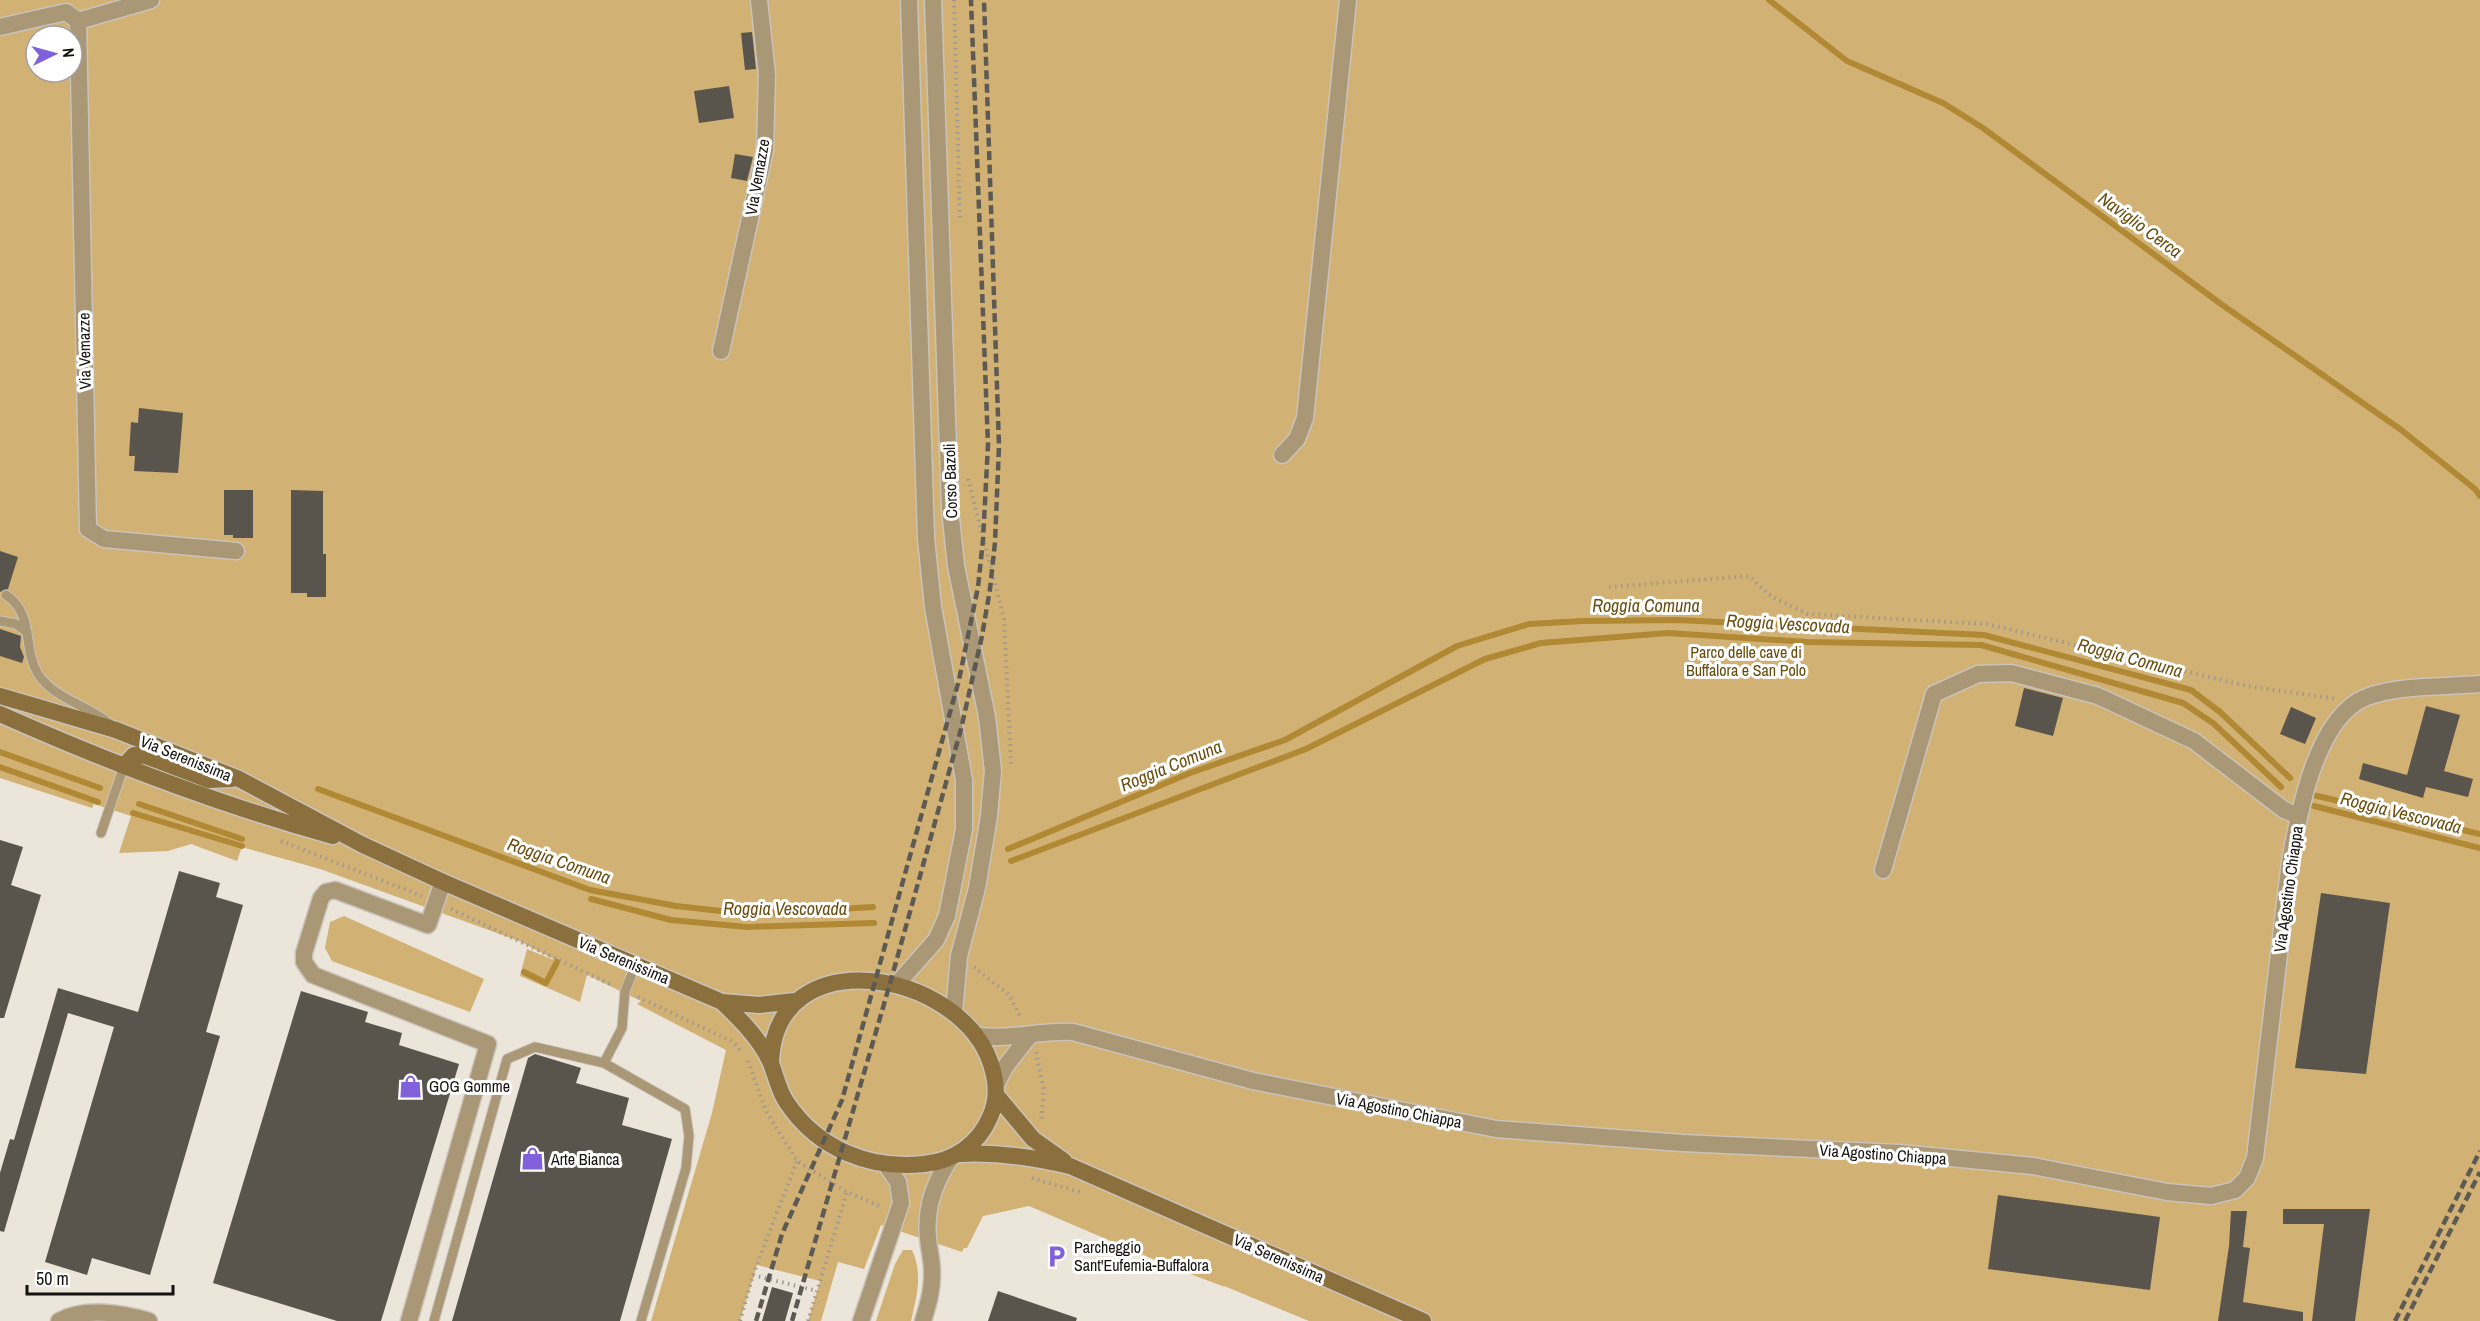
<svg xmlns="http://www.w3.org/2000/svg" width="2480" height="1321" viewBox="0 0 2480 1321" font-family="'Archivo Narrow',sans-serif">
<rect width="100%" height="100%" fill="#ebe5da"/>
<path fill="#d2b175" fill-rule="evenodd" d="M0 0H2480V1321H1309L1224 1286 1225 1287 1174 1268 1029 1206 983 1216 967 1248H964L962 1252 881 1225 864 1269 838 1262 821 1321H808L820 1281 757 1265 740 1321H651L712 1113 726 1050 637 1004 641 1001 587 975 580 1002 520 976 527 949 561 963 519 941 320 869 242 847 237 861 191 844 168 851 119 853 131 816 94 804 92 808 0 778ZM36 36H72V72H36Z
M344 916 484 979 470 1012 332 961 325 948 330 922Z
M903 1250H912C923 1274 917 1296 911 1321H876L895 1264Z"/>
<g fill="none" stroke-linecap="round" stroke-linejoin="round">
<path stroke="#b18834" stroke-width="6" d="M1769 0 1847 61 1943 103 1983 128 2221 304 2400 429 2475 489 2480 496
M0 752 100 788
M0 767 98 802
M318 789 590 890 676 906 748 914 873 907
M2313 795 2480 834
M139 804 242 839
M2314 806 2480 848
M133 813 242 846
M1008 849 1190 773 1285 740 1457 646 1529 624 1583 621 1678 620 1984 635 2191 690 2220 712 2290 778
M1011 861 1306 749 1485 659 1541 643 1668 633 1808 642 1981 645 2183 703 2213 723 2281 787
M591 899 671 920 747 927 874 923
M524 972 546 983 557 962"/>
</g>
<path fill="#5a554c" d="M752 32 756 69 745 70 741 33Z
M729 86 734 118 699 123 694 91Z
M735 154 753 157 747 181 731 178Z
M139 408 183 413 178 473 134 471 135 456H129L131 422 138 423Z
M224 490H253V538H233V535H224Z
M291 490 323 491V554H326V597H307V593H291Z
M0 551 18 557 8 589 0 592Z
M0 629 21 636 20 647 24 657 22 663 0 656Z
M2024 688 2063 698 2053 736 2015 726Z
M2426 706 2460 715 2444 771 2473 779 2468 797 2426 787 2423 798 2359 779 2363 763 2407 775Z
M2291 707 2316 718 2305 744 2280 734Z
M0 840 23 847 11 885 41 895 4 1018H0Z
M179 871 220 883 216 897 243 905 206 1032 220 1036 150 1275 92 1258 87 1275 45 1262 114 1027 68 1013 4 1232 0 1231V1173L10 1139 14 1140 58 988 138 1012Z
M2321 893 2390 903 2366 1074 2295 1068Z
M301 991 368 1012 365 1022 402 1033 399 1045 459 1064 381 1321H337L213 1283Z
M535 1054 581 1068 576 1083 629 1098 622 1125 672 1139 620 1321H452L528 1058Z
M1998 1195 2160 1217 2150 1290 1988 1269Z
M2283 1209H2370L2355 1321H2312L2324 1224H2283Z
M2231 1211H2247L2243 1247 2250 1248 2243 1302 2303 1312V1321H2218L2229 1246Z
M772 1287 793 1293 785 1321H762Z
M998 1291 1077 1318 1076 1321H988Z"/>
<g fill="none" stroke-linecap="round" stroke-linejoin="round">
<defs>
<path id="service" d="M6 595C35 614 22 648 38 674 54 699 88 705 110 724
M0 621 16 624 27 632
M101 833 124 766
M636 964 625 991 622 1028 604 1063 685 1109 689 1136 686 1168 641 1321
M434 1321 507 1059 535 1047 604 1063"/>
<path id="minor" d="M933 0 950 509 956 566 987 717 993 771 989 816 977 888 959 956 954 1013
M78 21 88 529 104 539 236 551
M0 27 66 12 78 21 151 0
M721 351 765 150 767 75 759 0
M1282 455 1297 439 1305 418 1348 0
M1883 870 1934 694 1978 674 2011 673 2098 696 2194 741 2284 810 2299 816
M897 984 936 940 947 916 964 829V780L933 607 926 538 909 0
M978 1036C1012 1040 1039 1030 1073 1032L1253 1081 1496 1129 1682 1143 1899 1153 2033 1166 2167 1192 2211 1196 2235 1190 2247 1178 2255 1158 2290 861C2299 813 2316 716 2367 697 2399 685 2445 687 2480 684
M996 1085 1005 1067 1030 1035
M59 1321C85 1307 123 1313 149 1321
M409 1321 488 1044 313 975 304 962V953L321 898 326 892 335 890 428 925 443 882
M861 1321 901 1203 898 1182 886 1165
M923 1321C928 1305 933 1288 932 1271 932 1260 929 1249 928 1238 925 1209 934 1183 950 1159"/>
<path id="secondary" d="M0 696 116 730 239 779 363 845 443 882 722 1002 759 1005 795 1001
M0 714C108 762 219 805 333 836
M124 766 134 755 146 756 209 780 232 779
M722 1002C740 1019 759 1038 770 1061 776 1075 778 1090 787 1103 818 1149 870 1170 924 1164 954 1161 978 1145 990 1117 998 1099 997 1083 991 1064 960 969 774 938 771 1063
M997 1096 1033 1139 1064 1161
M960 1154C998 1152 1033 1157 1070 1166L1423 1321"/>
</defs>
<use href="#service" stroke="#c9c3ba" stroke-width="11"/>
<use href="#minor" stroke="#c9c3ba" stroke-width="19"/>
<use href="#secondary" stroke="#c9c3ba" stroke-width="19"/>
<path stroke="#9d9991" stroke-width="4" stroke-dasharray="1.5 4.5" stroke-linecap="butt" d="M954 0 960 220
M968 479 1004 619 1011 764
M1609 587 1749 576 1772 597 1808 614 1987 624 2247 686 2337 699
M281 841 422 896
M451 909 612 985
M974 967 1009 995 1021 1018
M638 997 733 1042 742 1052
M1036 1052 1044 1091 1041 1121
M748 1061 766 1111 797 1161 847 1192 882 1207
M1032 1178 1080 1192
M753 1275 817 1291
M740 1321 753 1275 797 1161
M808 1321 847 1192"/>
<use href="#service" stroke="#a99776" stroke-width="9"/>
<use href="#minor" stroke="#a99776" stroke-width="16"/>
<use href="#secondary" stroke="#8b703e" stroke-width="16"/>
<path stroke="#5d5a54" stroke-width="4.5" stroke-dasharray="9 4.5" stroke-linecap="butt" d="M756 1321 782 1234 842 1100 959 680 978 587 983 540 988 445 971 0
M792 1321 891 980 961 729 982 636 990 589 995 542 999 446 984 0
M2395 1321 2480 1151
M2405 1321 2480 1172"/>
</g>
<defs>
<symbol id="shop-bare" viewBox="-9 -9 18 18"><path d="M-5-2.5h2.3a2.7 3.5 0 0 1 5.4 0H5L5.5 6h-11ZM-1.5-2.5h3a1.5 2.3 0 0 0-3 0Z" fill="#8060db" stroke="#fff" stroke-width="2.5" paint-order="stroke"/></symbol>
<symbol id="parking-bare" viewBox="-9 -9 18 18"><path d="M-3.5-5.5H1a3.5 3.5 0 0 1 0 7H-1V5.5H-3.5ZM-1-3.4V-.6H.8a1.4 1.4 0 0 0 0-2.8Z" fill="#8060db" stroke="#fff" stroke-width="2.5" paint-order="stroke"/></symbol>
</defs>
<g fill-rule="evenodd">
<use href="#shop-bare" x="394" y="1070" width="33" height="33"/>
<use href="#shop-bare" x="516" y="1142" width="33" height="33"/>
<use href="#parking-bare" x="1040" y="1240" width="33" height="33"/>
</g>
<g text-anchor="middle" stroke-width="6" stroke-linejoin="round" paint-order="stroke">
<g font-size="16" fill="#14120f" stroke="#fff">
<text transform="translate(757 177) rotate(-80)" y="6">Via Vemazze</text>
<text transform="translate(84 351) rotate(-91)" y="6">Via Vemazze</text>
<text transform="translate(950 481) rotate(-92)" y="6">Corso Bazoli</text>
<text transform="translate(186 758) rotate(22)" y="6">Via Serenissima</text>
<text transform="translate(2288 889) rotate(-82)" y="6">Via Agostino Chiappa</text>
<text transform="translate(624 960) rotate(23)" y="6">Via Serenissima</text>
<text transform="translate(1399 1110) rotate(11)" y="6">Via Agostino Chiappa</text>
<text transform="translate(1883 1154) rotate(4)" y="6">Via Agostino Chiappa</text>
<text transform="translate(1279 1258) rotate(24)" y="6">Via Serenissima</text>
</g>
<g font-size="16" fill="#664a07" stroke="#fff">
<text x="1746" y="658">Parco delle cave di<tspan x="1746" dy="18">Buffalora e San Polo</tspan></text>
</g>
<g font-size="16" fill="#14120f" stroke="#fff" text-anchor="start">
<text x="429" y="1092">GOG Gomme</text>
<text x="551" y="1165">Arte Bianca</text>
<text x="1074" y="1253">Parcheggio<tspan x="1074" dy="18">Sant'Eufemia-Buffalora</tspan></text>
</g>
<g font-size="18" font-style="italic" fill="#6b4e0e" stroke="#fff">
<text transform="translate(2140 225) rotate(36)" y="6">Naviglio Cerca</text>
<text x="1646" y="612">Roggia Comuna</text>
<text transform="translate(1788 624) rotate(3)" y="6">Roggia Vescovada</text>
<text transform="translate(2130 658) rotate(15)" y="6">Roggia Comuna</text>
<text transform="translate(1171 766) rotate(-22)" y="6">Roggia Comuna</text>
<text transform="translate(2401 813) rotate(14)" y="6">Roggia Vescovada</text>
<text transform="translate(559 861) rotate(19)" y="6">Roggia Comuna</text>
<text x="785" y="915">Roggia Vescovada</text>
</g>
</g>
<g transform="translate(54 54) rotate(85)"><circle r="28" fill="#ffffff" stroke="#a1a09f" stroke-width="1.5"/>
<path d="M0-4.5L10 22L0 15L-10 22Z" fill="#8060db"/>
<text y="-9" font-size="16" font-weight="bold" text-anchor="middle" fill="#14120f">N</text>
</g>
<path d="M27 1285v9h146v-9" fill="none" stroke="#14120f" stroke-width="3"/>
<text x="36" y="1285" font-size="18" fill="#14120f" stroke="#ffffff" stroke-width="4.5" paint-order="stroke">50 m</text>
</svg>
